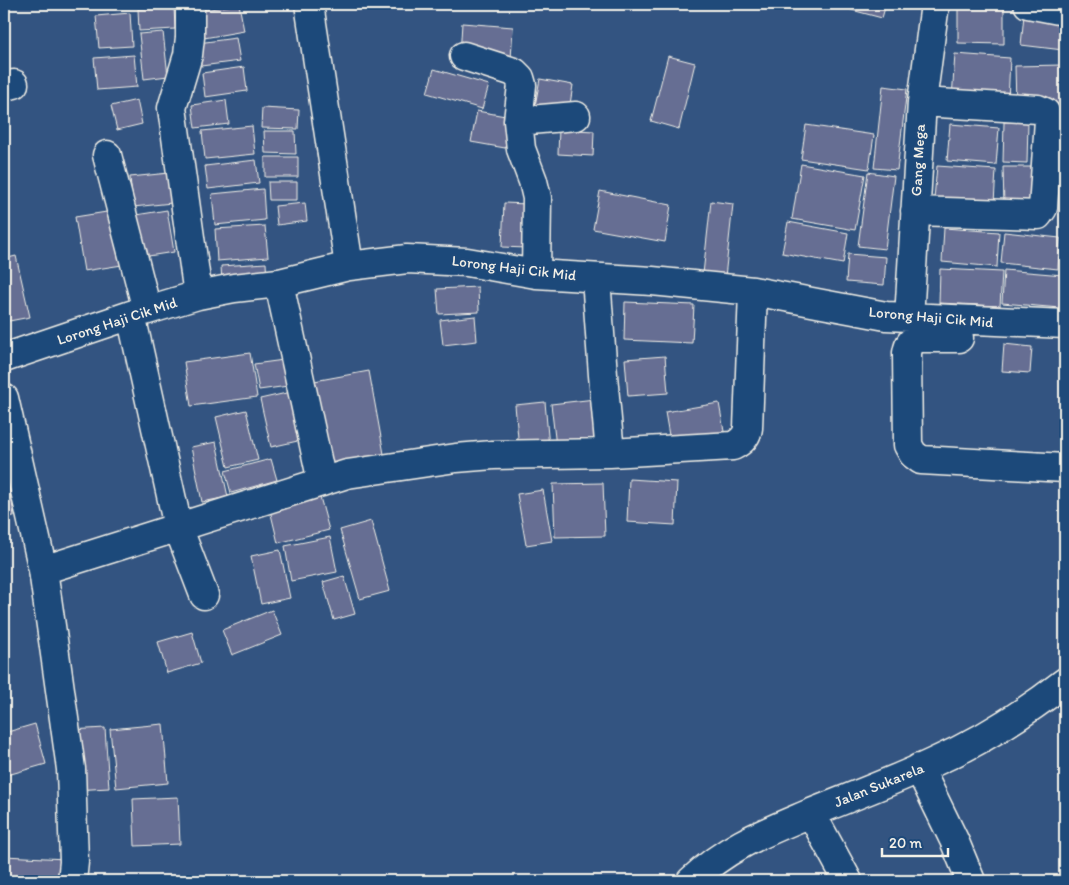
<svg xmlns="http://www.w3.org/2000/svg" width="1069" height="885" viewBox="0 0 1069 885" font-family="Itim,sans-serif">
<rect width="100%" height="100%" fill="#335481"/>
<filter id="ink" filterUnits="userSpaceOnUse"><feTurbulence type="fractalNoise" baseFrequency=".02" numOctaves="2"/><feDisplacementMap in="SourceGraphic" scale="10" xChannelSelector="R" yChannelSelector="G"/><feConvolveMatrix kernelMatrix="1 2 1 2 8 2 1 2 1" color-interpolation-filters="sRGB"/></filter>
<g filter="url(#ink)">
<path fill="#666e93" stroke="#f4f1e8" d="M239 4 244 31 204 38 199 11Z
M849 4H886L882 18 848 9Z
M174 7 175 29 139 31 138 9Z
M958 7H1004V44L958 43Z
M130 13 132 46 99 48 96 16Z
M1024 15 1065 20 1063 50 1021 45Z
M462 23 513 27 511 59 460 55Z
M163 32 168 76 144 79 139 34Z
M236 38 240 61 201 66 198 43Z
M955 54 1010 58 1008 102 952 99Z
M134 55 137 87 97 90 94 58Z
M668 56 695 63 679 129 651 121Z
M1062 65 1063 104H1016L1015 66Z
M244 67 247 91 205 97 202 73Z
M434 69 489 85 482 109 427 93Z
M540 79 573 85 569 111 535 106Z
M883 86 907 89 897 170 874 168Z
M137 100 142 124 117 130 111 106Z
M226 100 229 124 195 128 192 105Z
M262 108 299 110 298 129 261 128Z
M477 111 511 117 505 148 471 142Z
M1004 122H1028L1027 163 1003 162Z
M950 124 999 128 996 165 947 161Z
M806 125 874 135 869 169 801 159Z
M252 126 255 154 205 159 202 131Z
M559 129 594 131 593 156 558 154Z
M264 131H295L296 154 265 153Z
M265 157H298V177H265Z
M256 160 259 183 208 189 205 166Z
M801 164 865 175 855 230 792 219Z
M937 166 996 170 994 203 934 199Z
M1003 167H1037L1038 206H1004Z
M868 172 894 176 885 249 858 246Z
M169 173 172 203 133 207 130 177Z
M268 182H297V200H269Z
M263 189 265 220 215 225 212 194Z
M600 191 671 205 665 242 593 229Z
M711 201 733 204 725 277 703 274Z
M305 203 307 221 277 225 275 206Z
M504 203 528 204 526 248 502 247Z
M167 210 174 252 142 257 136 215Z
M113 211 122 265 84 271 75 217Z
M788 222 848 233 843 264 782 253Z
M265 226 268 257 217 261 215 229Z
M944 228 999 232 997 267 942 262Z
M1004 232 1060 238 1058 269 1001 263Z
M848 254 886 257 884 285 846 282Z
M16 256 30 317 4 322V259Z
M266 263 267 281 222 283 221 266Z
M940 269 1002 272 1000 306 939 303Z
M1004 270 1063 275 1060 308 1002 303Z
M478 287 479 312 439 314 437 289Z
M625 302 694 305 692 343 624 340Z
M475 316 477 341 443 345 440 320Z
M1004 344 1032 347 1030 373 1002 371Z
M250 353 257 397 191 406 184 362Z
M665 356 668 393 628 396 625 359Z
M284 360 288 386 259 390 254 364Z
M369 371 384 454 324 464 309 382Z
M291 392 302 440 271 447 260 399Z
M595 399 600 441 556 446 551 404Z
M545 402 549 447 519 449 515 405Z
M719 403 725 437 671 447 665 412Z
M246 410 258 460 228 467 216 417Z
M1065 434V457L1060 456Z
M216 442 228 497 202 502 191 447Z
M271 459 277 480 231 493 225 471Z
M4 462 9 481 4 483Z
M629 479 677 482 675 525 627 522Z
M603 483 605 536 555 537 553 484Z
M10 489 14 516 4 517V490Z
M543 490 552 541 526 545 517 494Z
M320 497 329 530 278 543 270 510Z
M371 521 390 591 360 599 340 530Z
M330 537 337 572 291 581 285 546Z
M280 550 290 598 261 604 251 556Z
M344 576 355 614 334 620 323 582Z
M272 610 282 635 232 655 222 630Z
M192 632 201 663 167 673 158 642Z
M35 724 46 764 4 776V733Z
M163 724 168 783 116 788 110 729Z
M105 728 109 788 75 790 71 730Z
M178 797 180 844 135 846 133 799Z
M4 856 66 859 65 881H4Z"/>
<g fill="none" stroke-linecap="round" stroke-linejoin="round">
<defs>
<path id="minor" d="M190 4V37L188 55 172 108 198 295
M309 4 349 266
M1028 4 1064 11
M464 56 514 72 520 78 522 85 518 121 521 149 533 181 537 198 536 274
M4 86 14 84
M518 121 576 116
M107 155 147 310
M915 211 1038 215 1043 208 1049 120 1045 112 1038 109 922 102
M596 278 603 375 610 453
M279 283 322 482
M131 315 178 527 204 595
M909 318 922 102 935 4
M959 338H919C911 340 908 346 907 353L908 445 913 454 921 460 1065 468
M4 358 131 315 198 295 234 288 279 283 349 266 407 259 467 262 536 274 652 281 753 291 886 316 1065 324
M4 398 43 570 56 661 71 769 74 862 72 881
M43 570 347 474 456 458 493 455 610 453 733 446C741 442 747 437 748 428L753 291
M919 768 954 840 971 881
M811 813 848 881
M691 881C727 847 761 834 806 815 848 798 891 782 932 763 980 742 1024 714 1065 682"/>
</defs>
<use href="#minor" stroke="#f4f1e8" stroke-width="31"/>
<use href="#minor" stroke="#1f4a7a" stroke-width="28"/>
</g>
</g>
<g text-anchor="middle" stroke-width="5" stroke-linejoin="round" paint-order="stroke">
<g font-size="15" fill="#f4f1e8" stroke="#1f4a7a">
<text transform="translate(918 160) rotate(-87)" y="5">Gang Mega</text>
<text transform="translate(514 268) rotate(7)" y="5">Lorong Haji Cik Mid</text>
<text transform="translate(931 317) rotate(5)" y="5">Lorong Haji Cik Mid</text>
<text transform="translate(117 321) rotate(-18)" y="5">Lorong Haji Cik Mid</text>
<text transform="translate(879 785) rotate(-22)" y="5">Jalan Sukarela</text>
</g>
</g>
<rect width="1069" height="885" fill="none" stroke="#1f4a7a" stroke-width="20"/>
<rect x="10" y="10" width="1049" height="865" fill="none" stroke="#f4f1e8" stroke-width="2" filter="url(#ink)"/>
<path d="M882 848v8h66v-8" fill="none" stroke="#f4f1e8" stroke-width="2.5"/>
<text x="889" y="848" font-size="15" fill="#f4f1e8" stroke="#1f4a7a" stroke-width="4" paint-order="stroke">20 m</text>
</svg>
